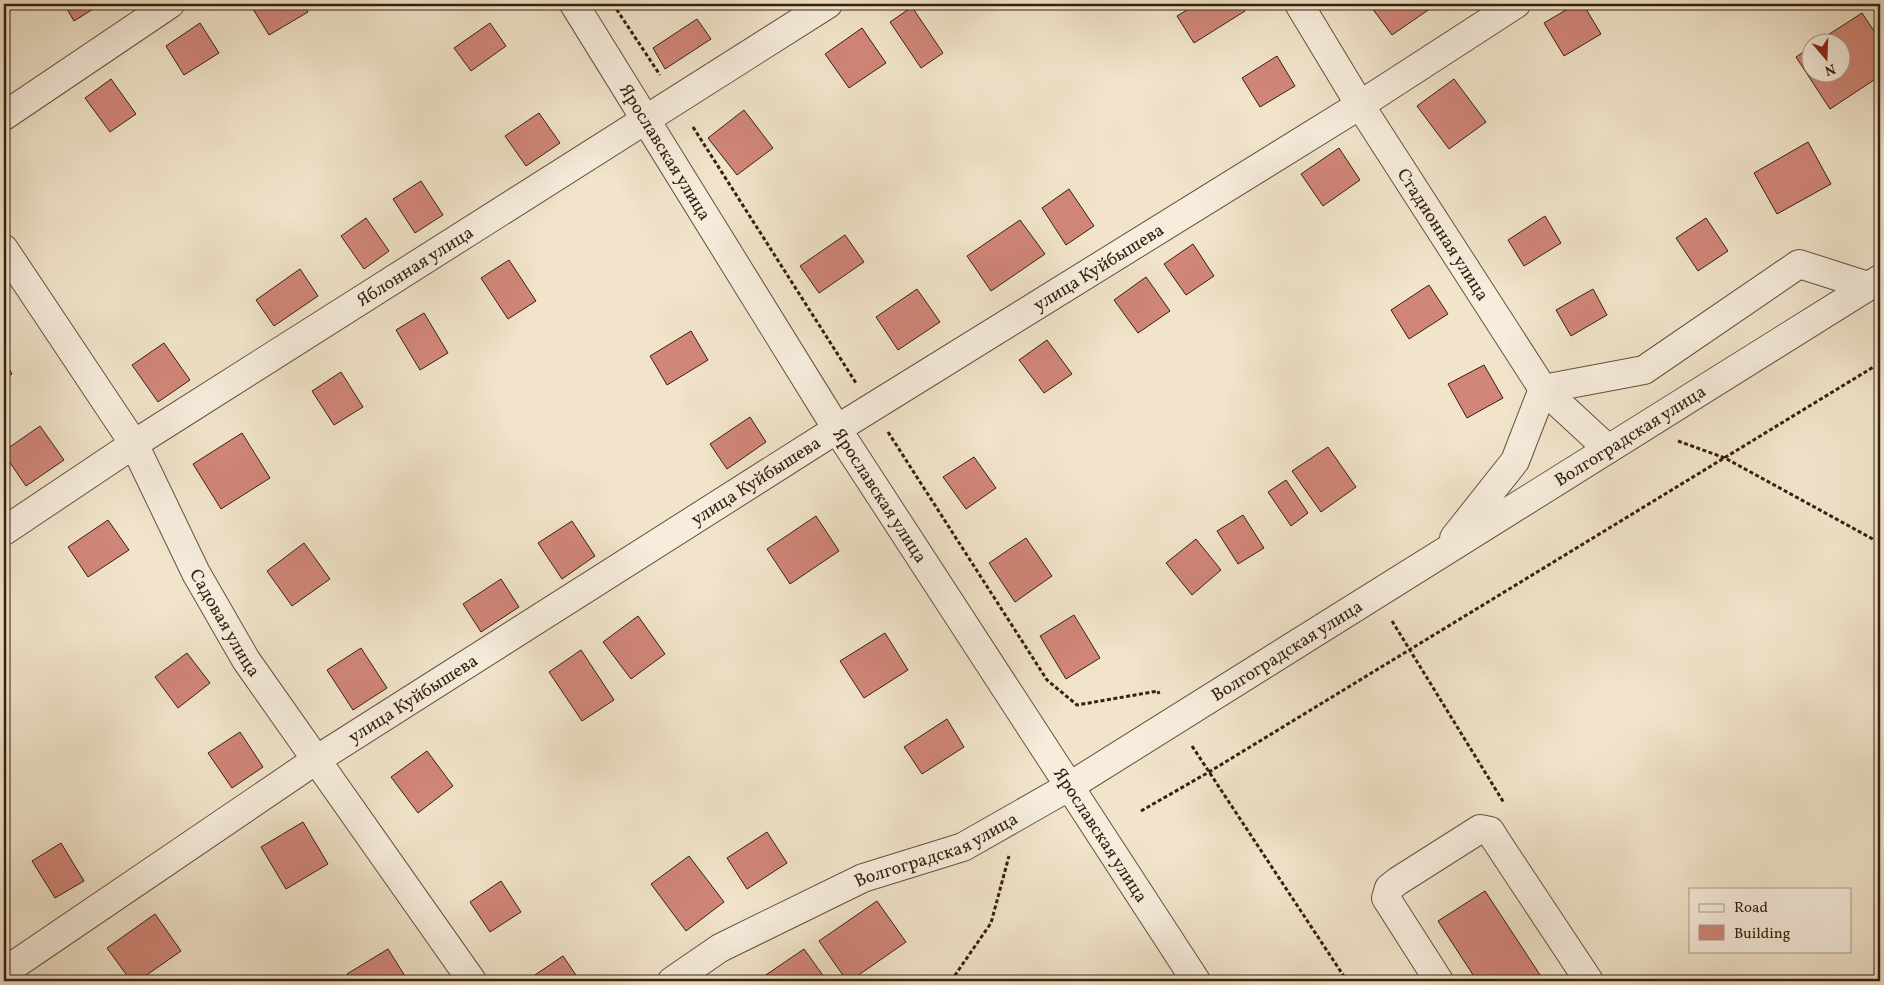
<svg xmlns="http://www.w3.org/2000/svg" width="1884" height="985" viewBox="0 0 1884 985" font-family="Vollkorn,serif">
<rect width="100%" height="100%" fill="#f1e4cb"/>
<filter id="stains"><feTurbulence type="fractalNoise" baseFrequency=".004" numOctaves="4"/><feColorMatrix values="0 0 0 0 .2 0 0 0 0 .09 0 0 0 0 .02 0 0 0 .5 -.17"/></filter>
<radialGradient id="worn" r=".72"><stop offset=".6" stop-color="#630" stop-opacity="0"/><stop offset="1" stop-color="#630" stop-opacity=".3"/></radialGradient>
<path fill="#d18679" stroke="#36200e" d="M64 4H101L74 21Z
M250 4H303L308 12 269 35Z
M1197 4H1241L1245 11 1194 43 1177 16Z
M1369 4H1437L1392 35Z
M1576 4H1583L1601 34 1564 56 1544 23Z
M912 7 943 53 921 68 890 22Z
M1862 13 1880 40V76L1830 109 1796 57 1812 46V72H1842V42H1817Z
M697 19 711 39 665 69 653 48Z
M200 23 219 53 184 75 166 46Z
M490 23 506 46 471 71 454 48Z
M862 28 886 63 849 88 825 54Z
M1277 56 1295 86 1260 107 1242 78Z
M111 79 136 114 110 132 85 98Z
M1454 79 1486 122 1449 149 1417 106Z
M744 110 773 148 737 175 708 138Z
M539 113 560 143 526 166 505 136Z
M1808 142 1831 184 1777 214 1754 173Z
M1339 148 1360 180 1323 206 1301 174Z
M421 181 443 215 415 233 393 199Z
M1069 189 1094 226 1066 245 1042 208Z
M1545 216 1561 243 1524 266 1508 240Z
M366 218 389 251 364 269 341 236Z
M1706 218 1728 251 1698 271 1676 238Z
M1020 220 1045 254 991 291 967 256Z
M845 235 864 262 819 293 800 266Z
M1193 244 1214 276 1186 295 1164 264Z
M509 260 536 301 508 319 481 278Z
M300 269 318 296 274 326 256 300Z
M1146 277 1170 311 1138 333 1114 300Z
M1429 285 1448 314 1409 339 1391 310Z
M917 289 940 322 898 350 876 317Z
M1593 289 1607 315 1571 336 1556 310Z
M424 313 448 353 420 370 396 330Z
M691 331 708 360 667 385 650 356Z
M1047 340 1072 374 1044 393 1019 360Z
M164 343 190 380 158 402 132 365Z
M4 359 12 374 4 378Z
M1484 365 1503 398 1467 418 1448 384Z
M341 372 363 407 334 425 312 391Z
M750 417 766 442 727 469 710 444Z
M40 426 64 460 26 486 4 454V451Z
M242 433 270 478 221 509 193 464Z
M1328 447 1356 487 1321 512 1292 471Z
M974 457 996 488 966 509 943 477Z
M1286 480 1308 513 1291 526 1268 492Z
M1243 515 1264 548 1238 564 1217 531Z
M816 516 839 551 790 584 767 549Z
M108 520 129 550 88 577 68 547Z
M572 521 595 556 562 579 538 543Z
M1026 538 1052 576 1015 602 989 563Z
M1196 539 1221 570 1192 595 1166 563Z
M304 543 330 579 292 606 267 571Z
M501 579 519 607 481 632 463 604Z
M1074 615 1100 658 1066 679 1040 636Z
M638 616 665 654 631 679 603 642Z
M885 633 908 670 864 698 840 661Z
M361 648 387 688 353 710 327 670Z
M581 650 614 700 582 721 549 672Z
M187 653 210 683 178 708 155 677Z
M947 719 964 747 922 774 904 747Z
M240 732 263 767 232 788 208 753Z
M427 751 453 786 418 813 391 777Z
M303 822 328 864 286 889 261 847Z
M767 832 787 863 747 889 727 858Z
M61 843 84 881 55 898 32 861Z
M689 856 724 902 686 931 651 884Z
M501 881 521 912 490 932 470 902Z
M1485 891 1527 955 1544 981H1477L1438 921Z
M877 901 906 942 850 981H847L819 941Z
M155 914 181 951 138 981H131L107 948Z
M388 949 408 981H352L347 974Z
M804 949 827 981H757Z
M563 956 580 981H526Z"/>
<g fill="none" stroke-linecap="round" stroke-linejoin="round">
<defs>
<g id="minor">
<path id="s1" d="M574 4 837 429 1196 981"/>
<path id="s2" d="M1299 4 1360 105 1543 389 1608 449"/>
<path d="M4 116 170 4"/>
<path id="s3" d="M4 249 134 444 196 573 246 660 472 981"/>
<path id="s4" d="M4 531 134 444 828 4"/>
<path d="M1454 538 1515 461 1543 389 1644 370 1799 264 1868 286"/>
<path id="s5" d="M4 972 316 760 837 429 1360 105 1516 4"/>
<path id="s6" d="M672 981 720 948 863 878 963 847 1070 786 1880 279"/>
<path d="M1439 981 1386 898 1389 888 1398 881 1480 829 1490 831 1495 839 1589 981"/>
</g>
</defs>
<use href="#minor" stroke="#65513d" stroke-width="30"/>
<path stroke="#36200e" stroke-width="3" stroke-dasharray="4 2.5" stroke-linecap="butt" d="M613 4 660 75
M693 127 856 383
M888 432 1047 680 1077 705 1158 691 1159 694
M1678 441 1725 458 1880 543
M1392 621 1504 803
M1192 746 1347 981
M1141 811 1209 772 1880 363
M951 981 991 923 1009 856"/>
<use href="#minor" stroke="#f6eddd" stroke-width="28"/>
</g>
<g text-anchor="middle" stroke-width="4" stroke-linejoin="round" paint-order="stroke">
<g font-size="18" fill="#36200e" stroke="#f6eddd">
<text dy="6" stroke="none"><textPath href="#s1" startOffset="174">Ярославская улица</textPath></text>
<text dy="6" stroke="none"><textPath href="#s2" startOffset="272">Стадионная улица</textPath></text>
<text dy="6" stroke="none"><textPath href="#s4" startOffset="489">Яблонная улица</textPath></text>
<text dy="6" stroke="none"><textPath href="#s5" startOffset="1302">улица Куйбышева</textPath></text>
<text dy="6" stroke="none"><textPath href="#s6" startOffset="1106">Волгоградская улица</textPath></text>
<text dy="6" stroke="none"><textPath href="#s5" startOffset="898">улица Куйбышева</textPath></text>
<text dy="6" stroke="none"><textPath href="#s1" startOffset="579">Ярославская улица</textPath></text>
<text dy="6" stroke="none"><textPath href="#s3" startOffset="435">Садовая улица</textPath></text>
<text dy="6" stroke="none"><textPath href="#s6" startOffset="701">Волгоградская улица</textPath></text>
<text dy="6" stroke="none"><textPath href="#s5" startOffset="492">улица Куйбышева</textPath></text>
<text dy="6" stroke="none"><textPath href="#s1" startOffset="984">Ярославская улица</textPath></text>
<text dy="6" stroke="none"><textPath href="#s6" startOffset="296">Волгоградская улица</textPath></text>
</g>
</g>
<rect width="1884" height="985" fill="none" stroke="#f1e4cb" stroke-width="20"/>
<rect x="5" y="5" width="1874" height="975" fill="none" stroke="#36200e" stroke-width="2.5"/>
<rect x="10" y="10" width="1864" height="965" fill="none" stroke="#36200e"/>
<rect x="1689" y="888" width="162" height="65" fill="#f6eddd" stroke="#a99b8a"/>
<rect x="1699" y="904" width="25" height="8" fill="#f6eddd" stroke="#a99b8a"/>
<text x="1734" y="912" font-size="15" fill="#36200e">Road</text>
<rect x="1699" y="925" width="25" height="15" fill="#d18679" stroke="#a99b8a"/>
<text x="1734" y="938" font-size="15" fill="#36200e">Building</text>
<g transform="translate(1826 58) rotate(161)"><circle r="24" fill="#f6eddd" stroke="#a99b8a"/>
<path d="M0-4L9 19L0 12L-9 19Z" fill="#8f2418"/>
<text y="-8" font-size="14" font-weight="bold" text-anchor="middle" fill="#36200e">N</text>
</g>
<rect width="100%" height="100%" filter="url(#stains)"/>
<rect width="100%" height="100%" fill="url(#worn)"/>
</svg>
